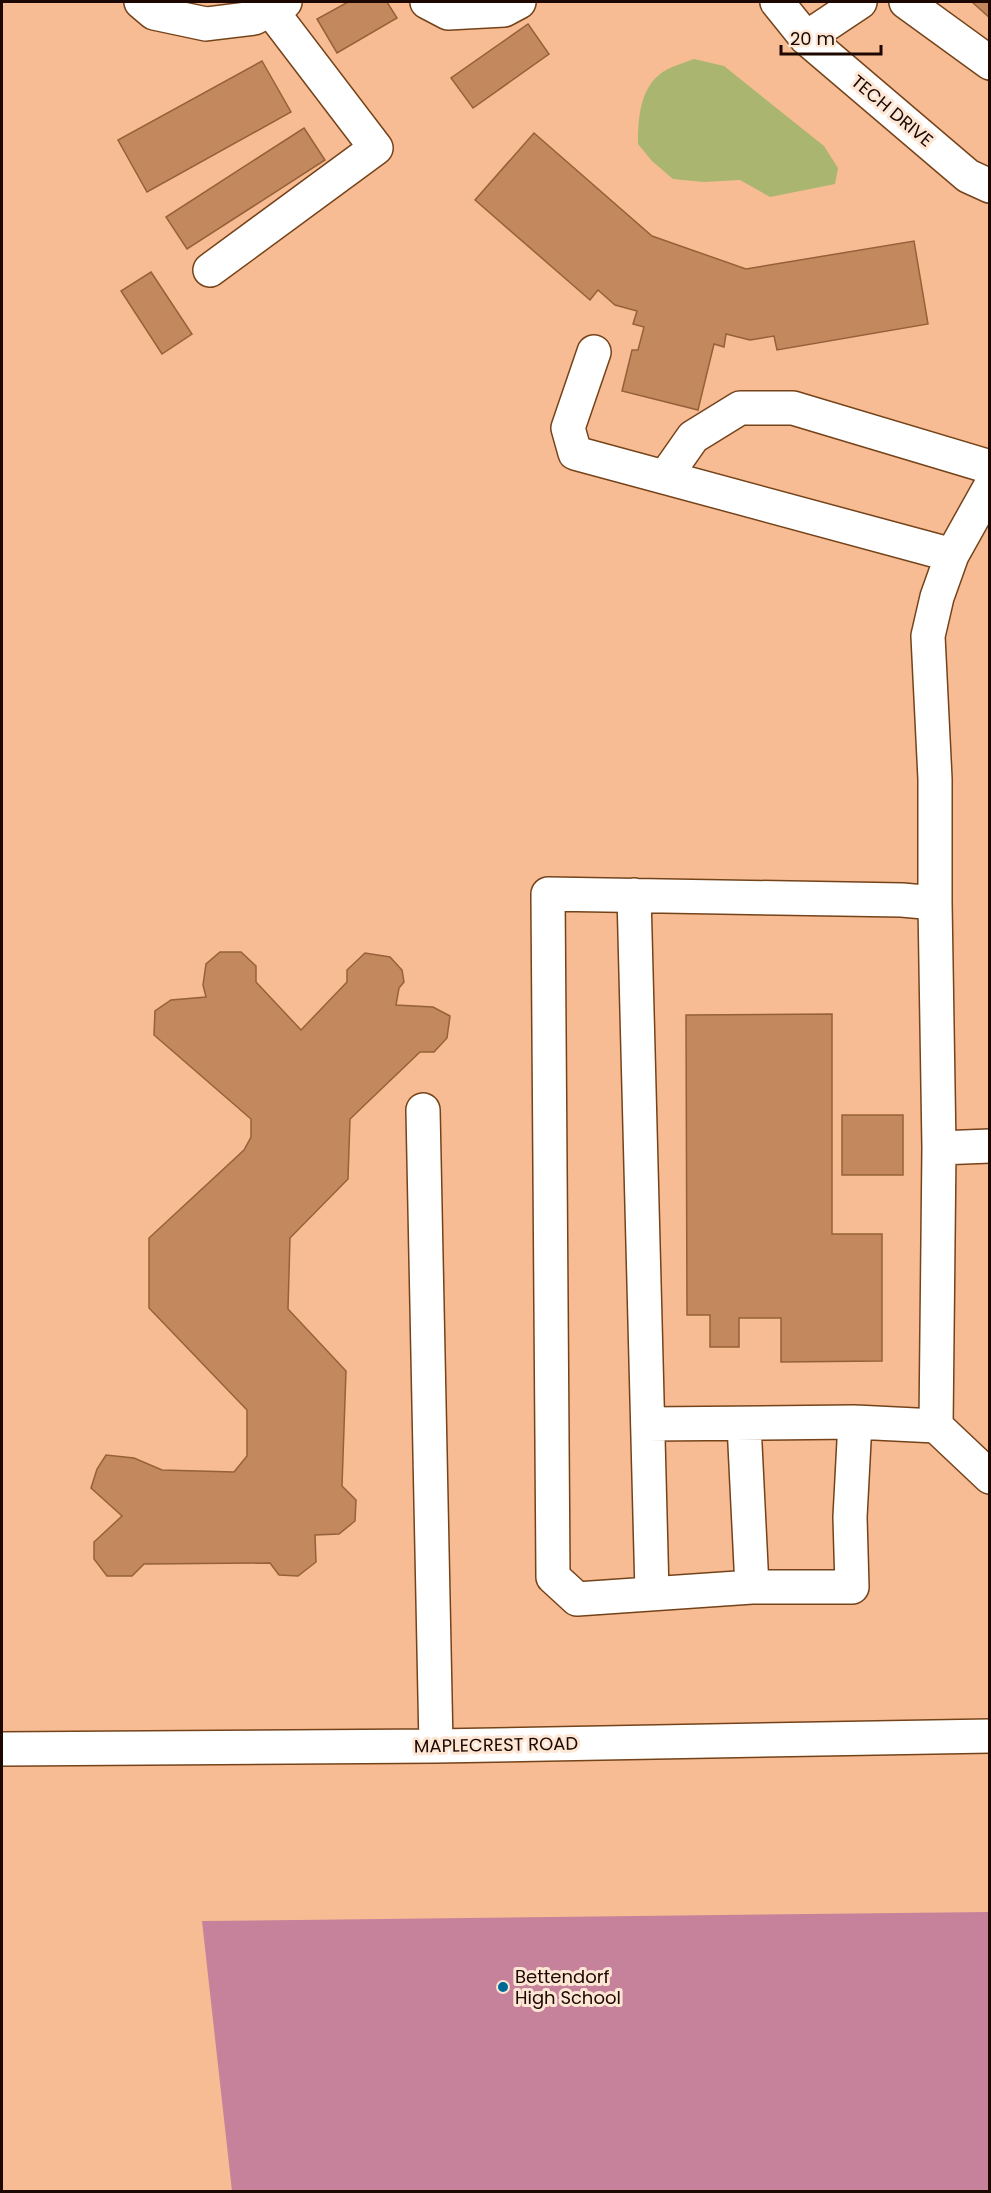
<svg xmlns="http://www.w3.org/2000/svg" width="991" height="2193" viewBox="0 0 991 2193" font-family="Poppins,sans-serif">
<rect width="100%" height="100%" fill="#f7bc93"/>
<path fill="#c6829b" d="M989 1912V2191H232L202 1921Z"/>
<path fill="#aab570" d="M694 59 724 66 824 146 838 168 835 184 770 197 740 180 704 182 673 179 652 161 638 144C638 117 640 83 668 69 676 65 686 62 694 59Z"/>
<path fill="#c3885d" stroke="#96613a" stroke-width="1.5" d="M348 2H387L397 18 337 53 317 19Z
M972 2H990V18Z
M528 24 549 54 473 108 451 78Z
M262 61 291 112 147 192 118 140Z
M304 128 325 160 187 249 166 217Z
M534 133 652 236 746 269 914 241 928 324 777 350 774 336 750 340 726 334 724 347 714 344 698 410 622 391 632 350H638L644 327 633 324 637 311 615 305 598 290 590 300 475 200Z
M151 272 192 334 162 354 121 291Z
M220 952H241L256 966V982L301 1030 347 982V970L365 953 390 957 402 970 404 982 399 988 396 1005 433 1007 450 1016 447 1038 434 1052H420L350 1119 348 1179 290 1238 288 1309 346 1371 342 1486 356 1500 355 1521 339 1534 315 1535 316 1562 298 1576 279 1575 270 1563 144 1564 132 1576H107L94 1559V1542L122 1516 91 1488 97 1469 106 1455 134 1458 162 1470 234 1472 247 1456V1410L149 1308V1238L244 1150 251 1137V1119L154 1035 155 1011 171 1000 206 997 203 985 206 964Z
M832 1014V1234H882V1361L781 1362V1318H739V1347H710V1315H687L686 1015Z
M842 1115H903V1175H842Z"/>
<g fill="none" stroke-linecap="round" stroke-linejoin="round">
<defs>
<path id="minor" d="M141 2 154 13 206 24 254 18 285 2
M427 2 448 13 504 10 519 2
M777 2 806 38 968 176 990 186
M906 2 990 63
M806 38 860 2
M210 270 376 148 270 9
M594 352 568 428 575 453 952 555
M665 477 693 437 740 408H793L990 467
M634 895 652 1593
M935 903V779L928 636 937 597 952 555 990 487
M423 1110 436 1746
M939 1148 990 1146
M648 1424 855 1422 936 1426 939 1148 935 903 902 900 548 894 553 1577 577 1599 752 1587H852L850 1517 855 1422
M744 1424 752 1587
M936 1426 990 1477
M2 1749 436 1746 990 1736"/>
</defs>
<use href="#minor" stroke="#75431a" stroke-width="36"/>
<use href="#minor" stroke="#fff" stroke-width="33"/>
</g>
<circle fill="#006a97" stroke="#fee6d5" stroke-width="2" cx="503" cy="1987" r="6"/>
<g text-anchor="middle" stroke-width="6" stroke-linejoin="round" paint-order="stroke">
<g font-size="18" fill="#1c0800" stroke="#fee6d5">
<text transform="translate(892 111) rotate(40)" y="6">TECH DRIVE</text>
<text transform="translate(496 1745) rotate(-1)" y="6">MAPLECREST ROAD</text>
</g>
<g font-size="18" fill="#1c0800" stroke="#fee6d5" text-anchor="start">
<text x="515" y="1983">Bettendorf<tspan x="515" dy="21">High School</tspan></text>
</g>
</g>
<rect width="991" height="2193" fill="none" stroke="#1c0800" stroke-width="6"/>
<path d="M781 45v9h100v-9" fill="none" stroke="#1c0800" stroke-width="3"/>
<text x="790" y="45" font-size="18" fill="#1c0800" stroke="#fee6d5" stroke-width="4.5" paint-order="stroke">20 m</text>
</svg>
